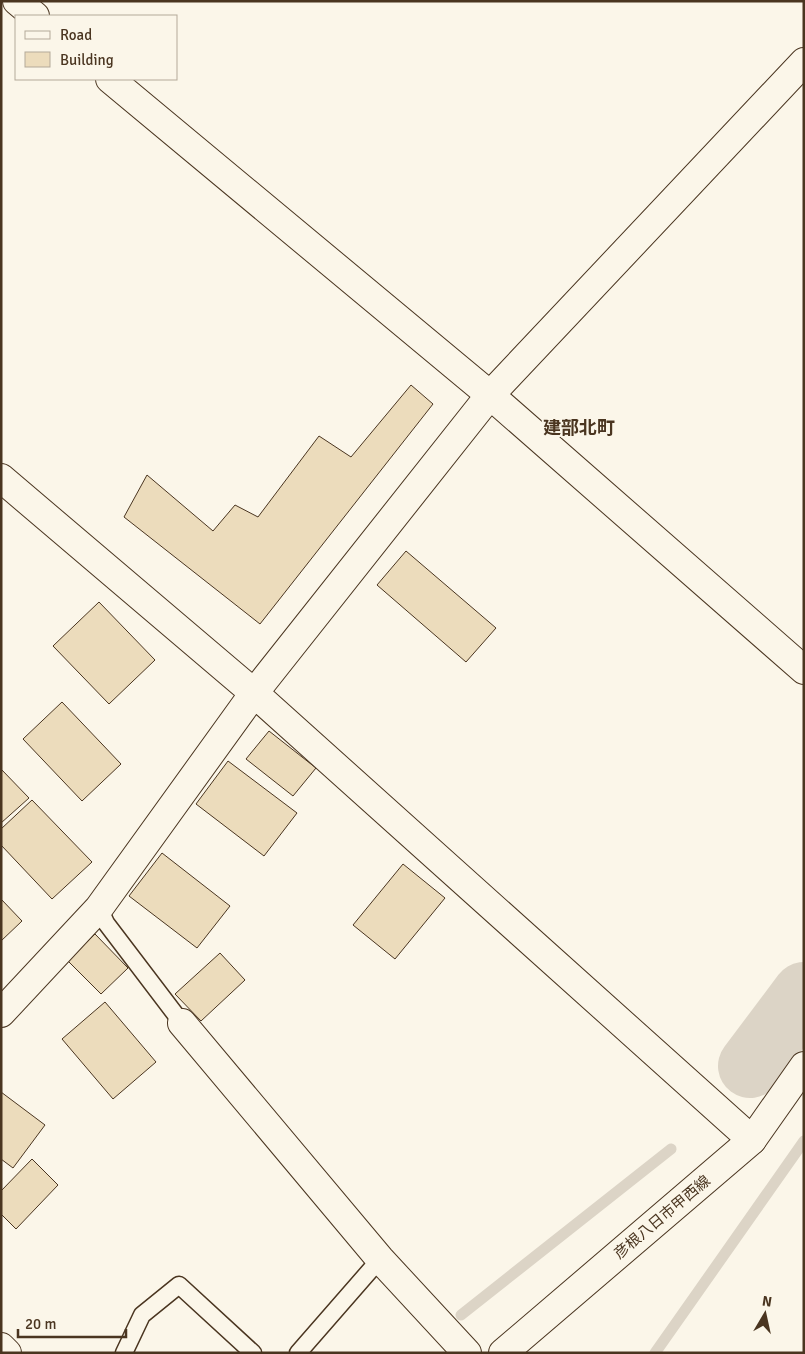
<svg xmlns="http://www.w3.org/2000/svg" width="805" height="1354" viewBox="0 0 805 1354" font-family="Signika,'Noto Sans JP',sans-serif">
<rect width="100%" height="100%" fill="#fbf6e9"/>
<g fill="none" stroke-linecap="round" stroke-linejoin="round">
<path stroke="#dcd4c6" stroke-width="11" d="M461 1315 671 1149
M655 1353 804 1141"/>
<path stroke="#dcd4c6" stroke-width="64" d="M750 1066 804 994"/>
</g>
<path fill="#ecdcbc" stroke="#4a3520" d="M411 385 433 404 260 624 124 517 147 475 213 531 235 505 258 517 319 436 351 457Z
M406 551 496 628 466 662 377 585Z
M99 602 155 660 109 704 53 646Z
M62 702 121 764 82 801 23 739Z
M269 731 316 768 293 796 246 759Z
M228 761 297 813 264 856 196 804Z
M1 769 29 798 1 823Z
M32 800 92 862 52 899 1 845V829Z
M162 853 230 906 197 948 129 896Z
M403 864 445 898 395 959 353 925Z
M1 899 22 921 1 941Z
M95 934 128 968 101 994 68 961Z
M220 953 245 980 201 1021 175 994Z
M105 1002 156 1062 113 1099 62 1039Z
M1 1092 45 1125 13 1168 1 1159Z
M32 1159 58 1185 16 1229 1 1214V1191Z"/>
<g fill="none" stroke-linecap="round" stroke-linejoin="round">
<defs>
<path id="lane" d="M99 908 106 923 182 1023
M124 1353 142 1315 179 1285 253 1353
M298 1353 380 1259"/>
<path id="street" d="M17 1 35 16
M110 79 490 395 804 670
M1 478 254 693 752 1140
M1 1013 99 908 254 693 490 395 804 62
M182 1023 380 1259 467 1353
M1 1347 7 1353"/>
<path id="primary" d="M503 1353 752 1140 804 1066"/>
</defs>
<use href="#lane" stroke="#4a3520" stroke-width="19"/>
<use href="#street" stroke="#4a3520" stroke-width="30"/>
<use href="#primary" stroke="#4a3520" stroke-width="30"/>
<use href="#lane" stroke="#fbf6e9" stroke-width="16"/>
<use href="#street" stroke="#fbf6e9" stroke-width="28"/>
<use href="#primary" stroke="#fbf6e9" stroke-width="28"/>
</g>
<g text-anchor="middle" stroke-width="4" stroke-linejoin="round" paint-order="stroke">
<g font-size="15" fill="#4a3520" stroke="#fbf6e9">
<text transform="translate(662 1217) rotate(-40)" y="5">彦根八日市甲西線</text>
</g>
<g font-size="18" font-weight="bold" fill="#4a3520" stroke="#fbf6e9">
<text x="579" y="434">建部北町</text>
</g>
</g>
<rect width="805" height="1354" fill="none" stroke="#4a3520" stroke-width="5"/>
<rect x="15" y="15" width="162" height="65" fill="#fbf6e9" stroke="#b4a999"/>
<rect x="25" y="31" width="25" height="8" fill="#fbf6e9" stroke="#b4a999"/>
<text x="60" y="40" font-size="15" fill="#4a3520">Road</text>
<rect x="25" y="52" width="25" height="15" fill="#ecdcbc" stroke="#b4a999"/>
<text x="60" y="65" font-size="15" fill="#4a3520">Building</text>
<g transform="translate(765 1314) rotate(9)" stroke="#fbf6e9" stroke-width="4" paint-order="stroke">
<path d="M0-4L9 19L0 12L-9 19Z" fill="#4a3520"/>
<text y="-8" font-size="14" font-weight="bold" text-anchor="middle" fill="#4a3520">N</text>
</g>
<path d="M18 1329v8h108v-8" fill="none" stroke="#4a3520" stroke-width="2.5"/>
<text x="25" y="1329" font-size="15" fill="#4a3520" stroke="#fbf6e9" stroke-width="4" paint-order="stroke">20 m</text>
</svg>
